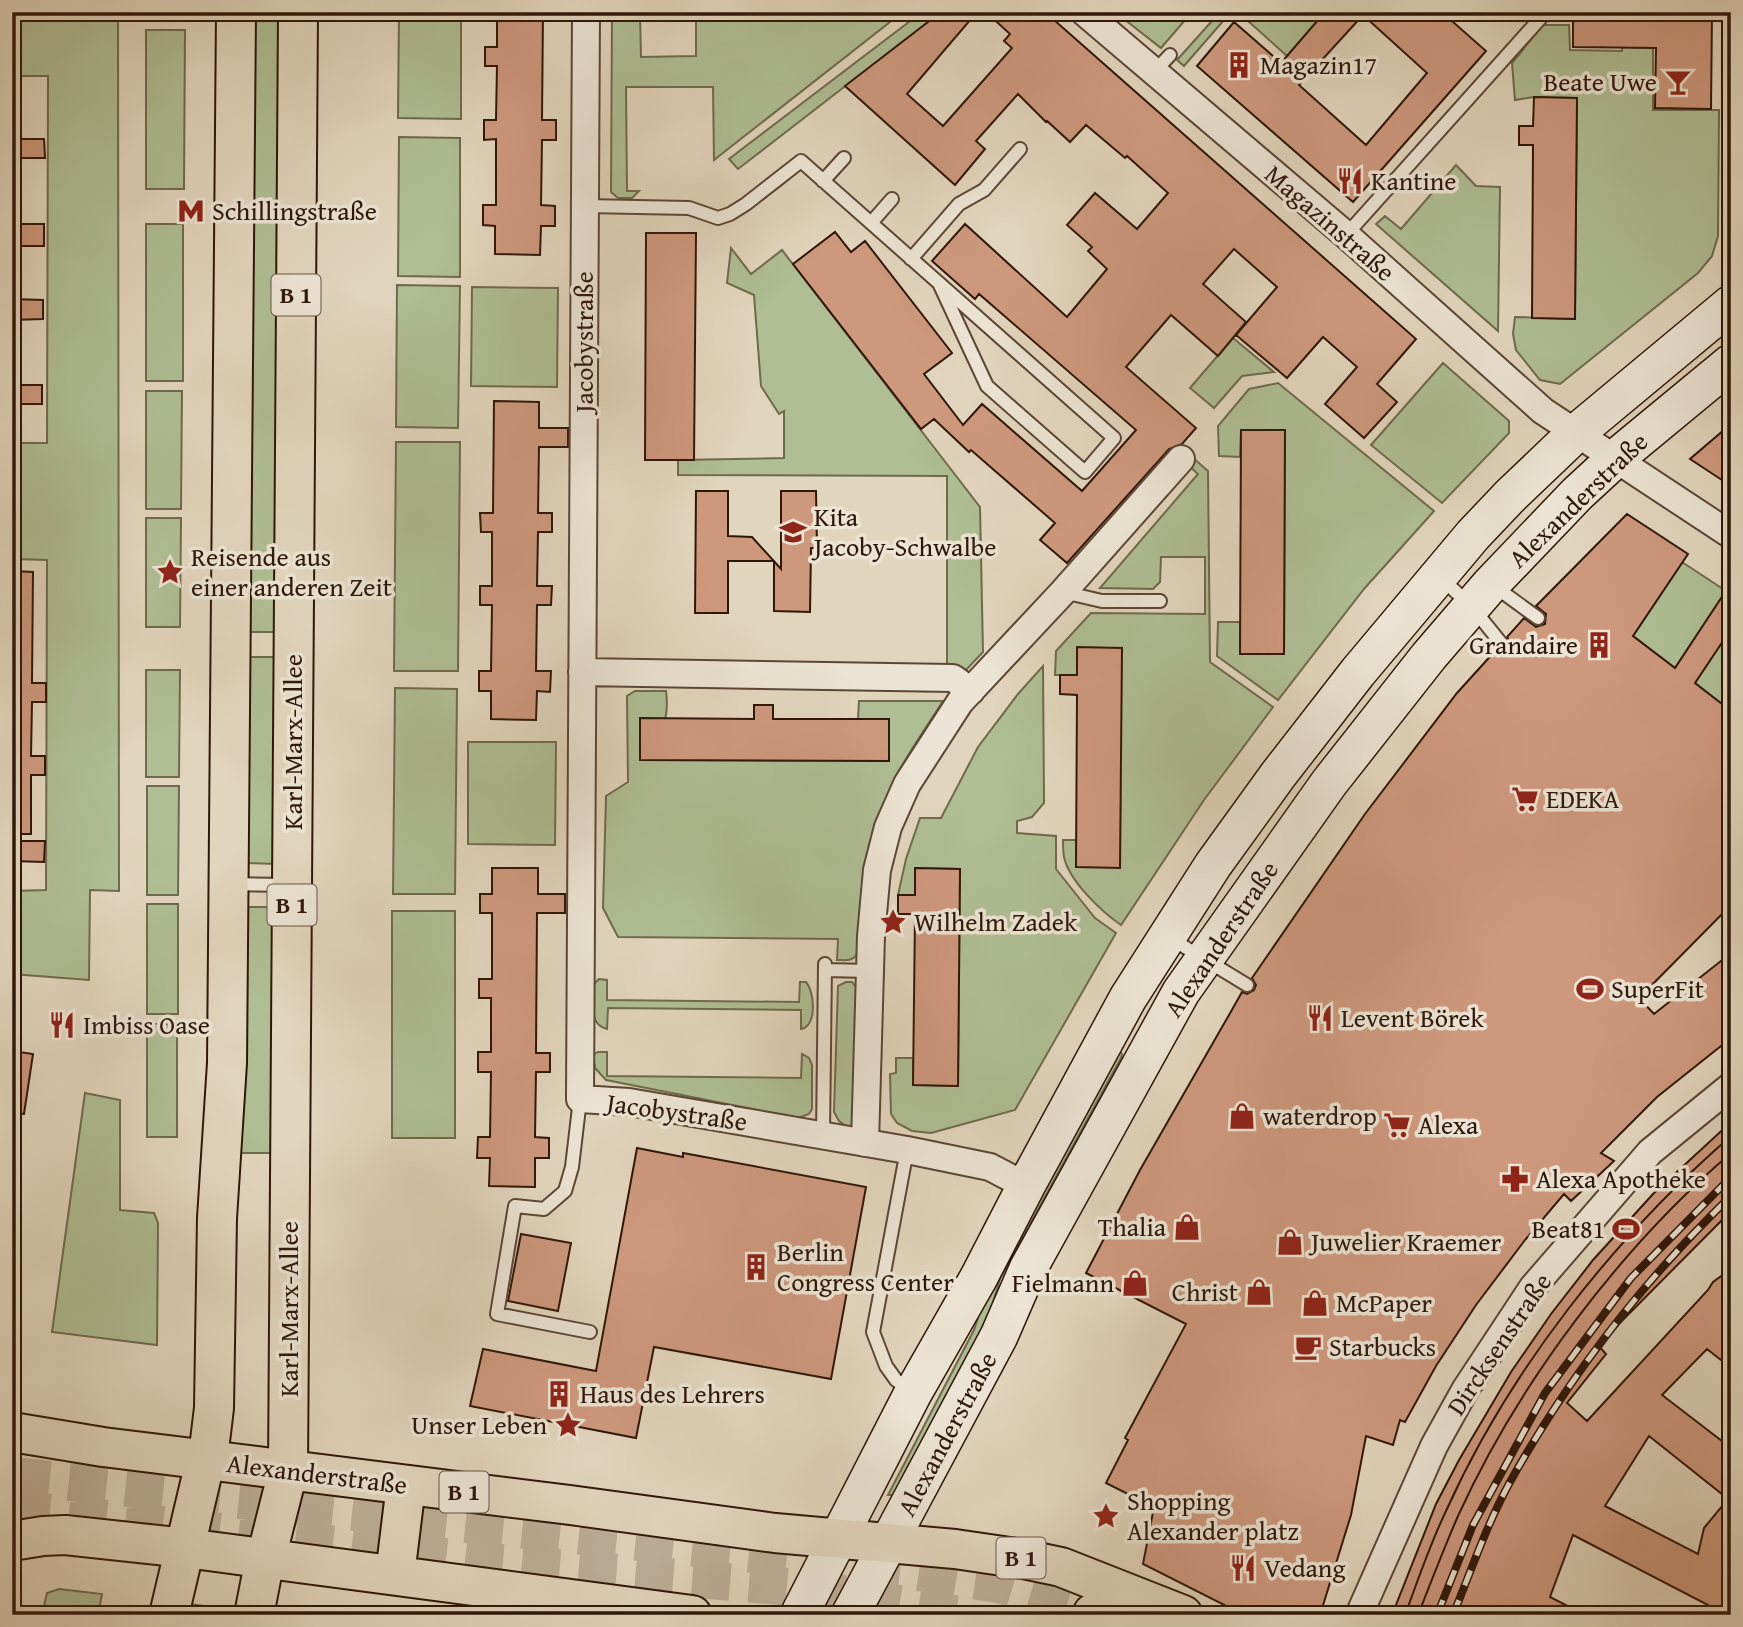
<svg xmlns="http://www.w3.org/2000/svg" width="1743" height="1627" viewBox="0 0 1743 1627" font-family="'Gentium Book Plus',serif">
<rect width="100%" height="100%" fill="#e2d5bd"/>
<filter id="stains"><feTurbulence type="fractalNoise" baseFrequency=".00286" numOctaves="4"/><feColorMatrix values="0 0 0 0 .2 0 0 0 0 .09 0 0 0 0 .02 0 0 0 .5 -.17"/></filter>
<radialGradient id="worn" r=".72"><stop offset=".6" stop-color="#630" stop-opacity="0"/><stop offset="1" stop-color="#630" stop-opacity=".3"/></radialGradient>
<path fill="#afbe94" stroke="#6f6a4e" stroke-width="2" d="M12 12H118L119 891 90 890 89 980 12 974V891L46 890 47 560 12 559V443H47L48 76H12Z
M250 12H285L278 632H244Z
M399 12H461V119L398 118Z
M612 12H640L641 57 696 56V12H890V22L714 160 713 87H626L627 191H639L632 198H618L611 192Z
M922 12H941L738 169 729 159Z
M1115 12H1192L1161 48Z
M1220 12H1231L1184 66 1177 60Z
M1238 12H1325L1287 56Z
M1543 25H1569L1570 50 1622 51 1623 37H1653V110H1719L1718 236 1712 256 1698 273 1560 384 1540 380 1516 350 1513 334 1515 317 1575 319 1577 98 1534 97 1515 100 1512 63Z
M146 30H185L184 189H146Z
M399 137 460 138V277L398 276Z
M1456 165 1476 186 1500 187 1498 331 1376 224 1385 216 1401 229Z
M146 224H183V381H146Z
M731 248 751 274 782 250 980 507 983 652 965 671 947 672V476L678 475V460L784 458V411L779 414 761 386 754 295 727 283Z
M397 285 460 286 458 428 396 427Z
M472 287 558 288 557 387 471 386Z
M1233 338 1274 372 1242 376 1214 408 1190 388Z
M1443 363 1509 421V433L1442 503 1371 445Z
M1278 383 1434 511 1364 589 1278 700 1217 656 1218 622H1240V654H1284L1285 431 1241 430 1240 457 1219 456 1218 426 1249 389Z
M146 391H182L181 509H146Z
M396 442H460L458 671H394Z
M1192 457 1208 471 1210 662 1273 707 1204 800 1121 925C1102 912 1069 881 1064 857 1063 852 1063 845 1063 840H1076V867H1120L1121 648 1077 675H1055L1056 651 1091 613 1205 614V557H1161L1160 582 1153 589 1100 588 1198 474 1187 464Z
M146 518H181L180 627H146Z
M1682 562 1726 591 1675 668 1633 636Z
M1731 629V711L1695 683Z
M244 657H278L277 864 244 863Z
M1043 666 1044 803 1032 817 1017 821V833L1056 836V869L1095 918 1116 933 1015 1110 931 1133 912 1131 897 1123 891 1114 890 1074 896 1073V1058H913V1085L958 1086 960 869 915 868V895H898L906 859 920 818H941L978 747 1018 694Z
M146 670H180L179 777H146Z
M395 688 457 689 455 894H393Z
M635 691H666C671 730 655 731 641 760L889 761V719H858L859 701H943C929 723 913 746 900 769 871 825 862 890 858 952 853 962 847 960 837 960L838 939 618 937 603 908 606 796 628 782 627 696Z
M468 742H556L555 845 468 844Z
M147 786H179L178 895H147Z
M147 904H178V1014H147Z
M244 907H277V1153H241Z
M392 911H455V1138H392Z
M599 979 607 980V1000L799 1002 800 982H806C815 993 817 1026 801 1029V1010L608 1008 607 1029C587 1024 594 1001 594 984Z
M846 982H852L857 988 853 1125 849 1128 839 1121 834 1112 838 986Z
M147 1024H177V1137H147Z
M1118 1050 1122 1054 1121 1058 1000 1279 987 1323 977 1346 905 1472 899 1495H888L974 1330 992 1274Z
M598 1052H607V1076L801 1078 802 1054 809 1058 812 1065V1109L809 1114 798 1118 606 1080 595 1068 593 1055Z
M85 1093 120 1100V1210L154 1213 158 1223 157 1345 52 1332Z
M59 1589 102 1594 98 1615H42L47 1593Z
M189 1604 235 1610 234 1615H187Z"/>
<path fill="#ce987d" stroke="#2f1709" stroke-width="2" fill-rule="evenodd" d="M497 12H543L542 120H556V140H542L541 205 555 206V226H541L540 255 495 254V226L483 225V205H496V139L484 140V120H496L497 66H485V47H497Z
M941 12H977L907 94 943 126 1012 48 1004 41 1010 34 986 12H1045L1416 339 1377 384 1397 402 1364 438 1325 404 1357 367 1323 337 1287 378 1236 335 1277 287 1234 249 1203 284 1246 322 1218 356 1171 315 1126 367 1196 428 1182 444 1169 449 1067 563 1040 540 1055 523 971 450 969 452 934 419 921 429 793 264 835 232 851 252 865 241 952 353 924 374 963 425 982 404 1082 491 1136 430 979 294 975 299 932 261 965 224 1067 317 1107 269 1088 251 1092 247 1067 225 1095 193 1137 229 1168 193 1127 156 1125 158 1086 125 1070 142 1047 121 1046 122 1018 94 976 141 985 149 955 185 845 86Z
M1325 12H1462L1453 22 1486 51 1353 202 1197 66 1234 22 1281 63ZM1363 15 1427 73 1366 145 1299 85Z
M1573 12H1712L1711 109 1655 108 1656 48 1573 47Z
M1534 97 1577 98 1575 319 1532 318 1533 145H1519V126H1533Z
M12 139H44L45 158H12Z
M12 224H44V246H12Z
M646 233H696L694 460H645Z
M12 299 43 300V319L12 320Z
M12 385H42V404H12Z
M494 401 539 402V428H568V447H539L538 513H552V532H538L537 586H552L551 605H537L536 671H551L550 692 537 691 536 720 491 719V691H479V671H491L492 605H480V586H492V532H481L480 513H493Z
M1731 424V486L1690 459Z
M1241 430H1285L1284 654H1240Z
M696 491H728V536L752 537 781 569V491H816L817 548H811L810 612 774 611V561H728V613H695Z
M1627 514 1688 554 1633 636 1675 668 1731 583V629L1695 683 1731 711V905L1639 998 1654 1014 1731 953V1038L1657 1097 1601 1153 1614 1161 1571 1201 1564 1194 1525 1240 1476 1305 1436 1366 1405 1422 1400 1420 1393 1445 1366 1436 1351 1515 1320 1615H1244L1143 1564 1154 1507 1106 1483 1128 1440 1125 1438 1186 1324 1086 1273 1140 1170 1233 1008 1242 992 1247 994 1254 990 1256 985 1252 978 1365 814 1457 693 1496 650 1502 652 1507 649 1510 642 1507 637 1524 618 1536 627 1545 624 1546 614 1536 606Z
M12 571 33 572 32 683H46V702H32L31 756H45V775H31V834H12Z
M1077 647 1122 648 1120 868 1076 867 1077 695 1060 694V675H1077Z
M754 705H773V719H889V761L640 760V718L754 719Z
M12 841H45L44 862 12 861Z
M492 868H538V894H565V913H537L536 1053H550V1072H536L535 1137 549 1138V1158H535V1187L489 1186 490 1158H477L478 1137H490L491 1072H478V1052H491V998H479V979H492V913H480V894H492Z
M915 868 960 869 958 1086 913 1085 915 914H898V895H915Z
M12 1051 33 1054 24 1114 12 1113Z
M1731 1122V1211L1598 1345 1606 1354 1567 1403 1587 1421 1708 1290 1713 1282 1731 1269V1368L1707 1349 1662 1395 1731 1448V1615H1721L1706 1607 1708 1605 1573 1535 1550 1597 1585 1615H1392L1436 1504 1459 1460 1511 1372 1551 1314 1593 1260 1653 1194ZM1649 1436 1728 1499 1704 1528 1698 1554 1605 1506Z
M637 1148 683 1157V1153L866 1187 831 1379 654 1347 636 1438 470 1406 483 1349 596 1371Z
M521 1234 571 1243 558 1311 508 1301Z"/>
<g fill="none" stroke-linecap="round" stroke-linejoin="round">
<path stroke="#beaf99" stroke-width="38" stroke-dasharray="38 19" stroke-linecap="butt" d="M12 1476 905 1570 999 1584 1093 1613
M12 1508 489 1562 816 1589 959 1615"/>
<defs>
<path id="lane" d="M1154 72 1170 55
M823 181 844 158
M585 206 689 208 718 218 730 214 746 204 801 161 1114 438 1085 472 987 386 939 283
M871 223 892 199
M1346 235 1546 12
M911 259 959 204 984 190 1020 149
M1441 578 1471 606 1501 643
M1494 586 1538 618
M1063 592 1102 601H1160
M232 884 287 885
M1170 938 1247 985
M825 970 869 971
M580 1099 572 1167 565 1191 544 1209 515 1206 497 1314 590 1332
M823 1135 825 964
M907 1150 873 1332 886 1366 896 1380 909 1390"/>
<path id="street" d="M586 12 580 1099 629 1102 907 1150 990 1167 1026 1186
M1084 12 1346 235 1543 411 1731 535
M582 672 953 678 971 691
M865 1143 871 936 877 870 888 827 907 784 960 702 1063 592 1181 459
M1359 1615 1434 1446 1465 1390 1533 1287 1650 1152 1731 1086"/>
<path id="secondary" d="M799 1615 913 1393 979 1277 1026 1186 1128 998 1213 865 1278 775 1358 672 1473 535 1510 496 1576 433 1731 304
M850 1615 999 1336 1028 1269 1181 992 1329 783 1429 656 1490 585 1577 494 1616 458 1731 363"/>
<path id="primary" d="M12 1432 103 1447 570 1505 775 1533 955 1549 1023 1559 1061 1567 1183 1615
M12 1541 43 1536 65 1535 186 1548 692 1615
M395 1575 406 1485
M1093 1613 1099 1615
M169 1615 210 1441 214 1408 217 1218 227 1063 236 12
M254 1615 262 1574 288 1471 298 12"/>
</defs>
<use href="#lane" stroke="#5c4636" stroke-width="16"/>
<use href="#street" stroke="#5c4636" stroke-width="30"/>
<use href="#secondary" stroke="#2f1709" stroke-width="40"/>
<use href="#primary" stroke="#2f1709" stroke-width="42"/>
<use href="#lane" stroke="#ece4d4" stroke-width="12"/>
<use href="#street" stroke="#ece4d4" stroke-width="26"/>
<use href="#secondary" stroke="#ece4d4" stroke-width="37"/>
<use href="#primary" stroke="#e2d5bd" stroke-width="38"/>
<path stroke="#2f1709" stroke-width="2" d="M1405 1615C1418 1580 1430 1544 1446 1511 1510 1369 1614 1238 1731 1136
M1418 1615C1431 1582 1444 1548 1458 1516 1518 1384 1620 1248 1731 1153"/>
<defs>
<path id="rail" d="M1437 1615 1473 1525 1545 1393 1631 1278 1731 1177
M1453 1615C1471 1571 1487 1524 1510 1482 1569 1376 1643 1281 1731 1196"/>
</defs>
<use href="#rail" stroke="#2f1709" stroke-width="8"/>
<use href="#rail" stroke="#ece4d4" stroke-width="5" stroke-dasharray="16" stroke-linecap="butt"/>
</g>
<defs>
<symbol id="building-bare" viewBox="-9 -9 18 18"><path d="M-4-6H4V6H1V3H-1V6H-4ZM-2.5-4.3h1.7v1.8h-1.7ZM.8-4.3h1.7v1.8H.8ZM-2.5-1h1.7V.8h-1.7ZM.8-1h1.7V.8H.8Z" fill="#8f2418" stroke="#ece4d4" stroke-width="2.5" paint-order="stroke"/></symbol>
<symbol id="bar-bare" viewBox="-9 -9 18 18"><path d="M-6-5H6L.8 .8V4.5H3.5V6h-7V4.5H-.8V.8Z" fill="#8f2418" stroke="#ece4d4" stroke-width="2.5" paint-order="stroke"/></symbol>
<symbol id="restaurant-bare" viewBox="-9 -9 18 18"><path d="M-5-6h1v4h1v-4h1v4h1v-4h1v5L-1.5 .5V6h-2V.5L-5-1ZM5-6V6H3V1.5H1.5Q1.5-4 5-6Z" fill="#8f2418" stroke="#ece4d4" stroke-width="2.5" paint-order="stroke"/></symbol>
<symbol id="metro-bare" viewBox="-9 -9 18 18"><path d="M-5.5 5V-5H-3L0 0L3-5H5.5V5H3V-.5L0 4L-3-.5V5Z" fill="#8f2418" stroke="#ece4d4" stroke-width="2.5" paint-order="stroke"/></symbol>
<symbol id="school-bare" viewBox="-9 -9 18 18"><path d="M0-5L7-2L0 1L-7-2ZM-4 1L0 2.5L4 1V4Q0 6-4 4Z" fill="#8f2418" stroke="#ece4d4" stroke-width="2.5" paint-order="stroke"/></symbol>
<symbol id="sight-bare" viewBox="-9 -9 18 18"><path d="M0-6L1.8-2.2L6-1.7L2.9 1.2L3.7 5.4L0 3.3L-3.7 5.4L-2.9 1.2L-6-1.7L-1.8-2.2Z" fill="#8f2418" stroke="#ece4d4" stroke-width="2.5" paint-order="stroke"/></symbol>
<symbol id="supermarket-bare" viewBox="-9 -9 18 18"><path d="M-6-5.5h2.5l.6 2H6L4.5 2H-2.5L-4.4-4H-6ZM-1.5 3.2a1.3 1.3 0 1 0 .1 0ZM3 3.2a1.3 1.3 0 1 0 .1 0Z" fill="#8f2418" stroke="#ece4d4" stroke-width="2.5" paint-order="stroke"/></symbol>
<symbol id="stadium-bare" viewBox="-9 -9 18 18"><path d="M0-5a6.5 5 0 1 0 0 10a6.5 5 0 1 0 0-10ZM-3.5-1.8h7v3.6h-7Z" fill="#8f2418" stroke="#ece4d4" stroke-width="2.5" paint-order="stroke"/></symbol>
<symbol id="shop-bare" viewBox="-9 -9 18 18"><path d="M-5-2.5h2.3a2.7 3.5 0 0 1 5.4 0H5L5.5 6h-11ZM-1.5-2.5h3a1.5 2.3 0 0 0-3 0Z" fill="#8f2418" stroke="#ece4d4" stroke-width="2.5" paint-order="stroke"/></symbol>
<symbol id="pharmacy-bare" viewBox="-9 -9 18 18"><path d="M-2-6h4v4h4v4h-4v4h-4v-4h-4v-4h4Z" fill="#8f2418" stroke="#ece4d4" stroke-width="2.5" paint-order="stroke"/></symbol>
<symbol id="cafe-bare" viewBox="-9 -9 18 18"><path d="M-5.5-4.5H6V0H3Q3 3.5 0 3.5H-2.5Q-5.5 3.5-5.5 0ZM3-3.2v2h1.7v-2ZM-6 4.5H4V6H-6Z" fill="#8f2418" stroke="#ece4d4" stroke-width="2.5" paint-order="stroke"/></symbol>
</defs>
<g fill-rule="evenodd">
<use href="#building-bare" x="1220" y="46" width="38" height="38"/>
<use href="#bar-bare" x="1659" y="63" width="38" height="38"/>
<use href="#restaurant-bare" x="1331" y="162" width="38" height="38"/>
<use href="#metro-bare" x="172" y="192" width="38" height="38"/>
<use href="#school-bare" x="774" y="513" width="38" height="38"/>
<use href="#sight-bare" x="151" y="553" width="38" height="38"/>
<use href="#building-bare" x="1580" y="626" width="38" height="38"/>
<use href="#supermarket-bare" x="1506" y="780" width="38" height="38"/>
<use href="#sight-bare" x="874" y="903" width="38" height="38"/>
<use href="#stadium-bare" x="1571" y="970" width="38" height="38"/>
<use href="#restaurant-bare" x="1301" y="999" width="38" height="38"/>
<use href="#restaurant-bare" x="43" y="1006" width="38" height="38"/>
<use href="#shop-bare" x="1223" y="1097" width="38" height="38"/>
<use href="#supermarket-bare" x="1378" y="1106" width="38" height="38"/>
<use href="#pharmacy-bare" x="1496" y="1160" width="38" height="38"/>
<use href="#shop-bare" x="1168" y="1208" width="38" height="38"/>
<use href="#stadium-bare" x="1607" y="1210" width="38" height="38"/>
<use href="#shop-bare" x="1271" y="1223" width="38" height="38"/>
<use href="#building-bare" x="737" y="1248" width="38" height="38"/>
<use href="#shop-bare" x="1116" y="1264" width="38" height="38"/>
<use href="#shop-bare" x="1240" y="1273" width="38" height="38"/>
<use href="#shop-bare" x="1296" y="1284" width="38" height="38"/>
<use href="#cafe-bare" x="1289" y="1328" width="38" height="38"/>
<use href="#building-bare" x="540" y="1375" width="38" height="38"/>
<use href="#sight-bare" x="549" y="1406" width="38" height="38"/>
<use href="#sight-bare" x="1087" y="1497" width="38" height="38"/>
<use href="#restaurant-bare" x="1224" y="1549" width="38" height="38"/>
</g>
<g text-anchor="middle" stroke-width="7" stroke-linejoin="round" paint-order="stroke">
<g fill="#ece4d4" stroke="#685446" stroke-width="2">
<rect x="271.5" y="274.5" width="49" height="41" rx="5"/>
<rect x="267.5" y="884.5" width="49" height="41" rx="5"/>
<rect x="439.5" y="1471.5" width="49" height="41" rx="5"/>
<rect x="996.5" y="1537.5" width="49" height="41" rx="5"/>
</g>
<g font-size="24" font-weight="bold" fill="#2f1709">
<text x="296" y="303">B 1</text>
<text x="292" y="913">B 1</text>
<text x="464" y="1500">B 1</text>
<text x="1021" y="1566">B 1</text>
</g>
<g font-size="26" fill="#2f1709" stroke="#ece4d4" text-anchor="start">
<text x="1260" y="74">Magazin17</text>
<text x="1657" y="91" text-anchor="end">Beate Uwe</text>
<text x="1371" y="190">Kantine</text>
<text x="212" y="220">Schillingstraße</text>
<text x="814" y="526">Kita<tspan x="814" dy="30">Jacoby-Schwalbe</tspan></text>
<text x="191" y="566">Reisende aus<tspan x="191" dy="30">einer anderen Zeit</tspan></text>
<text x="1578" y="654" text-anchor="end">Grandaire</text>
<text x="1546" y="808">EDEKA</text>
<text x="914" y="931">Wilhelm Zadek</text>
<text x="1611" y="998">SuperFit</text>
<text x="1341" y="1027">Levent Börek</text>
<text x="83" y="1034">Imbiss Oase</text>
<text x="1263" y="1125">waterdrop</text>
<text x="1418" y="1134">Alexa</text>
<text x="1536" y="1188">Alexa Apotheke</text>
<text x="1166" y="1236" text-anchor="end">Thalia</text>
<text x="1605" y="1238" text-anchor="end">Beat81</text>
<text x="1311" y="1251">Juwelier Kraemer</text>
<text x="777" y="1261">Berlin<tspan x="777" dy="30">Congress Center</tspan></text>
<text x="1114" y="1292" text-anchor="end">Fielmann</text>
<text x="1238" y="1301" text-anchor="end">Christ</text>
<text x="1336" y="1312">McPaper</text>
<text x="1329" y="1356">Starbucks</text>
<text x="580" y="1403">Haus des Lehrers</text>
<text x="547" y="1434" text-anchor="end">Unser Leben</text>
<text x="1127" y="1510">Shopping<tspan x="1127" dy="30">Alexander platz</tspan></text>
<text x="1264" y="1577">Vedang</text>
</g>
<g font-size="26" fill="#2f1709" stroke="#ece4d4">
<text transform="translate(1330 223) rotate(41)" y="9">Magazinstraße</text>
<text transform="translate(584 342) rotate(-90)" y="9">Jacobystraße</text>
<text transform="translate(1578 500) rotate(-44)" y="9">Alexanderstraße</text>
<text transform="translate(293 742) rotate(-90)" y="9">Karl-Marx-Allee</text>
<text transform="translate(1221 939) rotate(-56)" y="9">Alexanderstraße</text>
<text transform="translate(677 1112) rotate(8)" y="9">Jacobystraße</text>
<text transform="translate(289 1309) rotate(-90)" y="9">Karl-Marx-Allee</text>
<text transform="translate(1499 1344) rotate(-56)" y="9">Dircksenstraße</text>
<text transform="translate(947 1434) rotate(-62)" y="9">Alexanderstraße</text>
<text transform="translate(317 1474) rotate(7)" y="9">Alexanderstraße</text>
</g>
</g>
<rect width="1743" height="1627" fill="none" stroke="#e2d5bd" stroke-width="42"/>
<rect x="14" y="14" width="1715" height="1599" fill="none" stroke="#2f1709" stroke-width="3.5"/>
<rect x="21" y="21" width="1701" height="1585" fill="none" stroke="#2f1709" stroke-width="2"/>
<rect width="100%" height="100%" filter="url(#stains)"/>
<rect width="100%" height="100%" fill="url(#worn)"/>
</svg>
